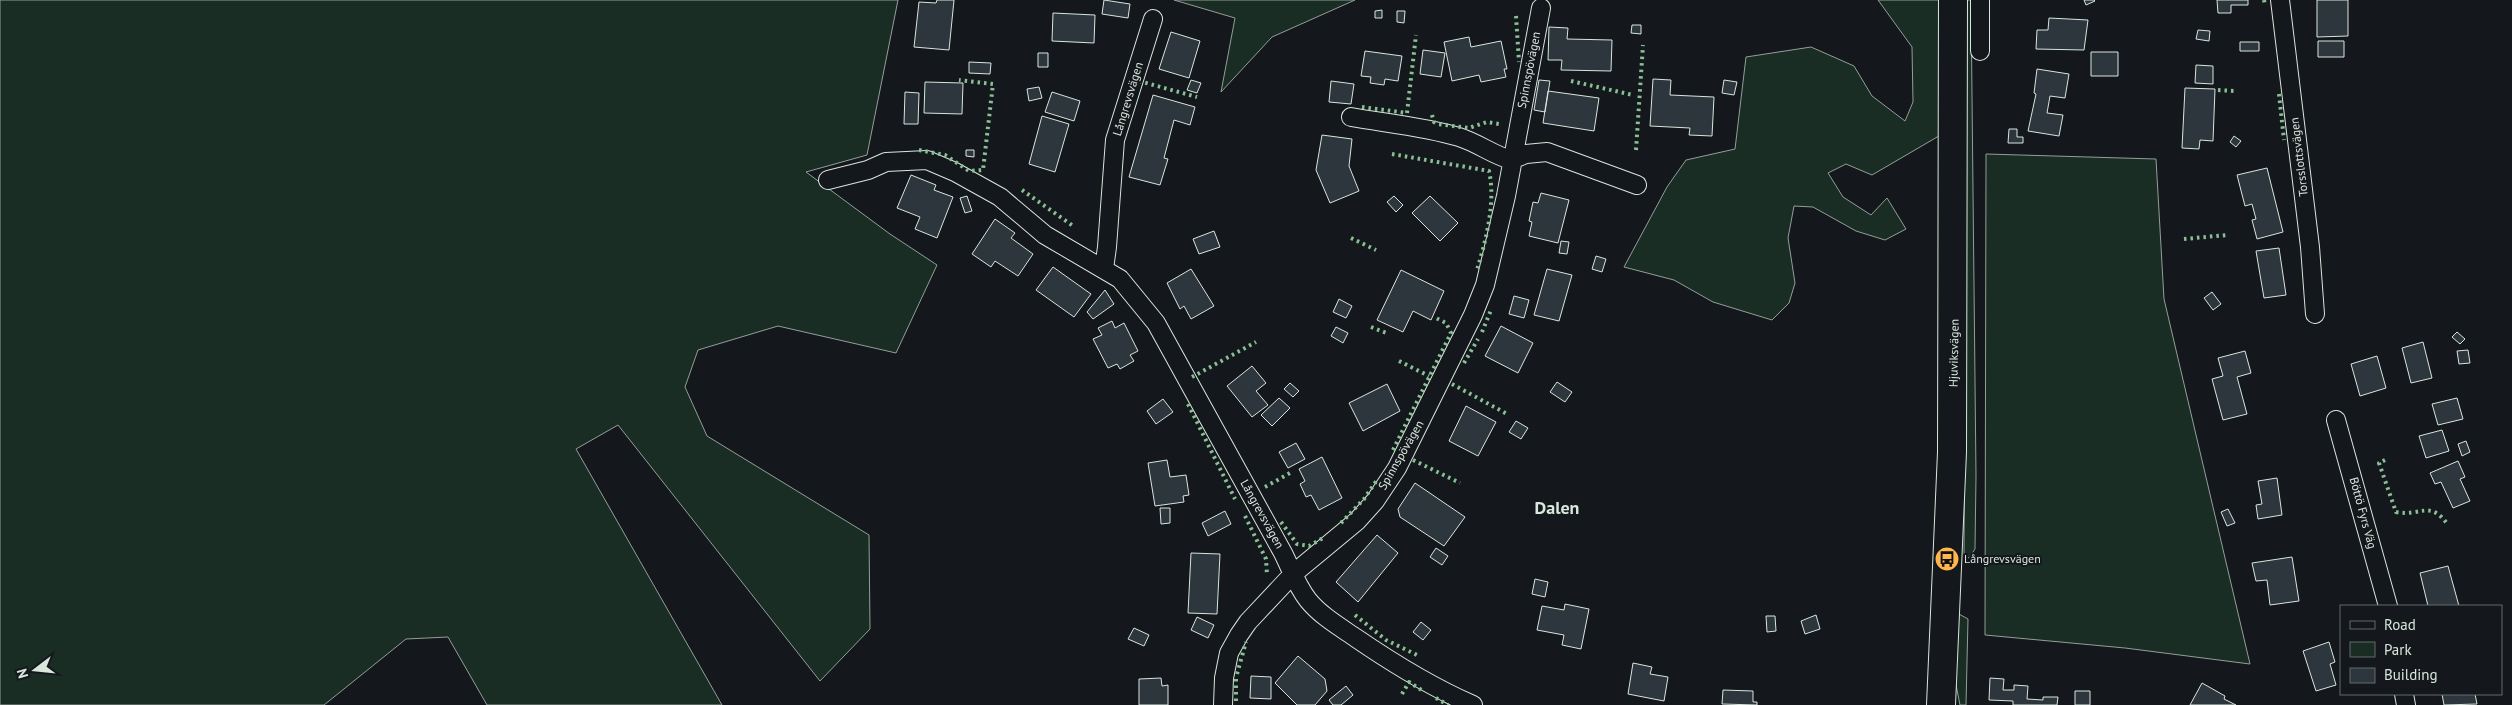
<svg xmlns="http://www.w3.org/2000/svg" width="2512" height="705" viewBox="0 0 2512 705" font-family="'PT Sans',sans-serif">
<rect width="100%" height="100%" fill="#14181c"/>
<path fill="#1a2d24" stroke="#939e99" d="M0 0H898L867 155 806 172 890 234 937 265 896 353 778 326 698 350 685 387 707 436 869 535 870 629 820 681 618 425 576 449 722 705H487L448 637 406 639 324 705H0Z
M1174 0H1355L1272 37 1221 92 1235 18Z
M1878 0H1942L1944 133 1872 175 1846 164 1828 173 1843 197 1871 215 1887 198 1906 229 1885 240 1856 231 1813 207 1794 206 1788 238 1795 283 1789 303 1772 320 1713 302 1674 280 1624 267 1667 187 1686 160 1735 149 1746 57 1811 47 1854 66 1872 96 1905 121 1913 102 1912 47Z
M1967 0H1971L1976 476 1975 549 1969 558 1964 555Z
M1986 154 2156 159 2164 299 2250 664 2125 648 1985 635Z
M1959 614 1968 619 1966 705H1960L1954 675Z"/>
<path fill="#2c363c" stroke="#d8e6dc" d="M937 0H954L949 50 914 47 919 2 936 3Z
M1104 0 1130 4 1128 18 1102 14Z
M2084 0H2094L2095 1 2086 5Z
M2217 0H2248V5H2231V13H2218Z
M2317 0H2348V36L2317 37Z
M1382 10V18H1375V11Z
M1397 11H1405L1404 23 1397 22Z
M1053 13 1095 15 1094 43 1052 41Z
M2049 18 2088 20 2084 50 2036 49 2037 30H2048Z
M1632 25H1641V34L1631 33Z
M1549 27 1568 28 1567 39 1612 40 1611 71 1561 70 1562 60H1548Z
M2198 30 2210 31 2209 41 2196 39Z
M1171 32 1200 41 1189 78 1159 69Z
M1469 37 1471 47 1501 41 1507 69H1504L1506 77 1481 82 1479 75 1452 81 1444 42Z
M2318 41H2344V57H2318Z
M2240 42H2259V51H2240Z
M1423 50 1445 53 1441 77 1420 74Z
M1365 51 1402 56 1398 81 1385 79 1384 85 1370 83 1371 77 1361 76Z
M2091 52H2118V76H2091Z
M1038 53H1048V67H1038Z
M969 62 991 63 990 74 969 73Z
M2196 65 2213 66V84L2195 83Z
M2037 69 2069 74 2065 98 2050 96 2047 113 2063 115 2059 136 2028 131 2036 94 2034 93Z
M1653 79 1671 80 1670 95 1714 97 1712 136 1689 135 1690 128 1650 126Z
M1191 80 1201 83 1197 93 1187 90Z
M1539 80 1550 81 1545 112 1534 110Z
M1724 80 1737 82 1734 95 1722 93Z
M1331 81 1354 84 1351 104 1329 102Z
M925 82 963 83 962 114 924 113Z
M1039 87 1042 98 1029 101 1027 89Z
M2185 88 2215 89 2213 141 2200 140 2199 149 2182 148Z
M1548 91 1599 98 1594 131 1543 123Z
M905 92 919 93 918 124H904Z
M1052 92 1080 101 1074 121 1045 112Z
M1153 95 1195 107 1190 125 1174 120 1164 158 1168 159 1160 185 1129 177Z
M1042 116 1069 124 1055 172 1029 164Z
M2009 129H2017V137H2023V143H2008Z
M1322 135 1352 139 1349 166 1359 191 1330 203 1316 170Z
M2234 136 2241 141 2236 147 2230 142Z
M966 150H974V157L966 156Z
M2267 168 2283 232 2257 239 2252 220 2256 219 2252 204 2245 206 2237 175Z
M911 175 936 185 934 190 953 197 937 238 915 229 920 217 897 208Z
M1541 193 1569 200 1558 243 1529 236 1532 222 1529 221 1533 202 1538 203Z
M967 196 972 211 965 213 960 198Z
M1394 196 1403 205 1396 212 1387 202Z
M1430 196 1458 223 1440 241 1412 213Z
M995 219 1015 233 1011 238 1033 254 1018 276 995 261 991 267 972 254Z
M1214 231 1220 247 1199 254 1193 239Z
M1561 241 1569 242 1567 254 1559 253Z
M2279 248 2286 295 2264 298 2256 251Z
M1596 256 1606 259 1602 272 1592 269Z
M1053 267 1091 294 1074 317 1036 290Z
M1191 269 1214 306 1191 319 1184 306 1180 309 1167 283Z
M1547 269 1572 275 1559 321 1534 315Z
M1401 270 1444 291 1431 320 1413 311 1403 332 1377 320Z
M1105 290 1114 304 1093 319 1087 312Z
M2212 292 2221 304 2213 310 2204 298Z
M1514 296 1529 300 1524 318 1509 314Z
M1339 299 1352 306 1346 318 1333 312Z
M1112 321 1115 328 1124 323 1138 351 1130 355 1134 361 1120 369 1117 364 1108 368 1093 339 1102 335 1098 328Z
M1501 326 1533 343 1518 373 1485 356Z
M1336 327 1348 333 1343 343 1331 336Z
M2457 332 2465 339 2460 344 2452 337Z
M2423 342 2432 378 2411 383 2402 348Z
M2468 350 2470 363 2459 364 2457 351Z
M2245 351 2251 373 2237 377 2247 414 2223 420 2212 379 2223 376 2218 358Z
M2377 356 2386 388 2360 396 2351 364Z
M1252 366 1266 383 1256 391 1268 405 1252 417 1227 386Z
M1557 382 1572 392 1565 402 1550 392Z
M1290 383 1299 391 1293 397 1284 389Z
M1387 384 1400 411 1363 431 1349 403Z
M1279 398 1290 408 1272 426 1261 415Z
M2457 398 2463 419 2438 425 2432 404Z
M1163 399 1173 412 1156 424 1147 411Z
M1466 406 1496 422 1478 456 1449 441Z
M1516 421 1528 428 1521 439 1509 432Z
M2442 430 2449 451 2426 458 2419 436Z
M2466 441 2470 452 2462 456 2458 444Z
M1296 443 1305 459 1288 468 1279 452Z
M1322 457 1342 498 1319 510 1311 495 1306 497 1300 484 1305 481 1299 469Z
M1167 460 1170 477 1186 475 1189 495 1183 496 1184 502 1155 506 1148 463Z
M2458 461 2465 477 2460 479 2470 501 2453 508 2441 482 2435 484 2430 473Z
M2277 478 2282 515 2258 519 2256 505 2262 504 2258 481Z
M1415 483 1465 517 1444 546 1400 517 1398 509Z
M1160 508H1170V523L1161 524Z
M2228 509 2235 523 2227 526 2221 512Z
M1225 511 1231 524 1208 536 1202 523Z
M1377 535 1398 553 1358 602 1336 582Z
M1436 548 1448 556 1442 565 1430 557Z
M1191 553 1220 554 1217 614 1188 613Z
M2292 557 2299 601 2270 605 2267 580 2256 581 2252 563Z
M2448 566 2459 606H2428L2420 573Z
M1535 579 1548 582 1545 597 1532 594Z
M1565 604 1589 609 1581 649 1562 645 1564 635 1537 630 1542 606 1564 610Z
M1816 615 1820 629 1805 634 1801 621Z
M1766 616H1775L1776 631 1767 632Z
M1197 617 1214 625 1208 638 1191 630Z
M1421 622 1431 630 1423 640 1413 632Z
M1134 628 1149 635 1144 646 1128 639Z
M2329 642 2335 662 2330 664 2336 685 2316 691 2303 651Z
M1298 656 1325 679 1327 691 1315 705H1297L1275 683Z
M1633 663 1652 667 1650 674 1668 677 1664 701 1628 694Z
M1251 676 1271 677V699L1250 698Z
M1161 678 1162 686 1168 685V705H1139V679Z
M1990 678 2004 679 2003 690H2014V685L2028 686 2027 699 2043 700V697H2058L2057 705H2013V701L1989 700Z
M2202 683 2225 696 2224 699 2236 705H2190Z
M1346 686 1353 695 1341 705H1333L1329 700Z
M1723 690 1753 691V702H1757V705L1722 704Z
M2075 691H2090V705H2075Z
M2442 694H2475L2477 704 2444 705Z"/>
<g fill="none" stroke-linecap="round" stroke-linejoin="round">
<defs>
<path id="minor" d="M1980 0V51
M2280 0 2310 247 2315 314
M1351 117C1385 123 1427 127 1459 137 1478 143 1493 155 1511 160L1526 154 1547 152 1637 185
M828 180 868 170 886 162 927 160 955 172 1000 197 1045 235 1120 279 1156 323 1283 553C1291 569 1297 586 1308 600 1321 616 1340 627 1356 638 1394 664 1431 687 1473 705
M1104 269 1107 247 1115 140 1153 19
M2336 420 2388 606
M2404 694 2406 705
M1223 705 1224 678 1229 653 1239 635 1248 622 1293 574 1357 521 1375 501 1397 468 1473 315 1485 285 1506 196 1541 8"/>
<path id="primary" d="M1941 705 1952 452 1953 0"/>
</defs>
<use href="#minor" stroke="#d8e6dc" stroke-width="20"/>
<use href="#primary" stroke="#d8e6dc" stroke-width="30"/>
<use href="#minor" stroke="#14181c" stroke-width="18"/>
<use href="#primary" stroke="#14181c" stroke-width="28"/>
<path stroke="#8ac095" stroke-width="4" stroke-dasharray="2.5 4" stroke-linecap="butt" d="M2264 0 2265 5
M1516 16 1519 62
M1139 81 1197 97
M1571 81 1633 95
M2218 90 2235 91
M2279 94 2284 140
M1362 107 1407 113 1416 35
M1432 115 1434 122 1437 124 1469 128 1487 122 1499 124
M919 150 945 155 969 171 983 170 993 84 959 80
M1636 150 1643 45
M1392 154 1489 171C1496 202 1486 240 1477 270
M1022 190 1073 226
M1351 238 1376 250
M2184 239 2227 235
M1371 327 1389 334
M1482 332 1491 310
M1399 361 1429 376
M1464 363 1478 339
M1192 377 1256 342
M1452 384 1509 415
M1188 404 1235 499
M1393 450 1451 333 1446 323 1436 318
M1413 460 1460 483
M2385 460 2379 463 2396 512C2420 517 2430 499 2448 525
M1265 487 1290 473
M1245 516 1266 559 1267 575
M1281 522 1297 544 1309 546 1323 538
M1341 523 1364 499 1377 480
M1355 615 1386 640 1419 656
M1237 674 1246 642
M1236 679V705
M1402 694 1409 682 1423 691
M1436 698 1448 705"/>
</g>
<defs>
<symbol id="bus-disc" viewBox="-11 -11 22 22"><circle r="9.5" fill="#ffb74d" stroke="#14181c"/><path d="M-5-6H5V4H4V6H2V4H-2V6H-4V4H-5ZM-3.5-4V0h7V-4ZM-3.5 1.2v1.5H-2V1.2ZM2 1.2v1.5H3.5V1.2Z" fill="#111"/></symbol>
</defs>
<g fill-rule="evenodd">
<use href="#bus-disc" x="1933" y="545" width="28" height="28"/>
</g>
<g text-anchor="middle" stroke-width="4" stroke-linejoin="round" paint-order="stroke">
<g font-size="12" fill="#d8e6dc" stroke="#14181c">
<text transform="translate(1529 70) rotate(-79)" y="4">Spinnspövägen</text>
<text transform="translate(1128 99) rotate(-73)" y="4">Långrevsvägen</text>
<text transform="translate(2299 157) rotate(-97)" y="4">Torsslottsvägen</text>
<text transform="translate(1954 353) rotate(-89)" y="4">Hjuviksvägen</text>
<text transform="translate(1401 455) rotate(-60)" y="4">Spinnspövägen</text>
<text transform="translate(2363 513) rotate(75)" y="4">Böttö Fyrs Väg</text>
<text transform="translate(1262 514) rotate(61)" y="4">Långrevsvägen</text>
</g>
<g font-size="12" fill="#d8e6dc" stroke="#14181c" text-anchor="start">
<text x="1964" y="563">Långrevsvägen</text>
</g>
<g font-size="18" font-weight="bold" fill="#d8e6dc" stroke="#14181c">
<text x="1557" y="514">Dalen</text>
</g>
</g>
<rect x="2340" y="605" width="162" height="90" fill="#14181c" stroke="#626a69"/>
<rect x="2350" y="621" width="25" height="8" fill="#14181c" stroke="#626a69"/>
<text x="2384" y="630" font-size="15" fill="#d8e6dc">Road</text>
<rect x="2350" y="642" width="25" height="15" fill="#1a2d24" stroke="#626a69"/>
<text x="2384" y="655" font-size="15" fill="#d8e6dc">Park</text>
<rect x="2350" y="668" width="25" height="15" fill="#2c363c" stroke="#626a69"/>
<text x="2384" y="680" font-size="15" fill="#d8e6dc">Building</text>
<g transform="translate(35 670) rotate(254)" stroke="#14181c" stroke-width="4" paint-order="stroke">
<path d="M0-4L9 19L0 12L-9 19Z" fill="#d8e6dc"/>
<text y="-8" font-size="14" font-weight="bold" text-anchor="middle" fill="#d8e6dc">N</text>
</g>
</svg>
